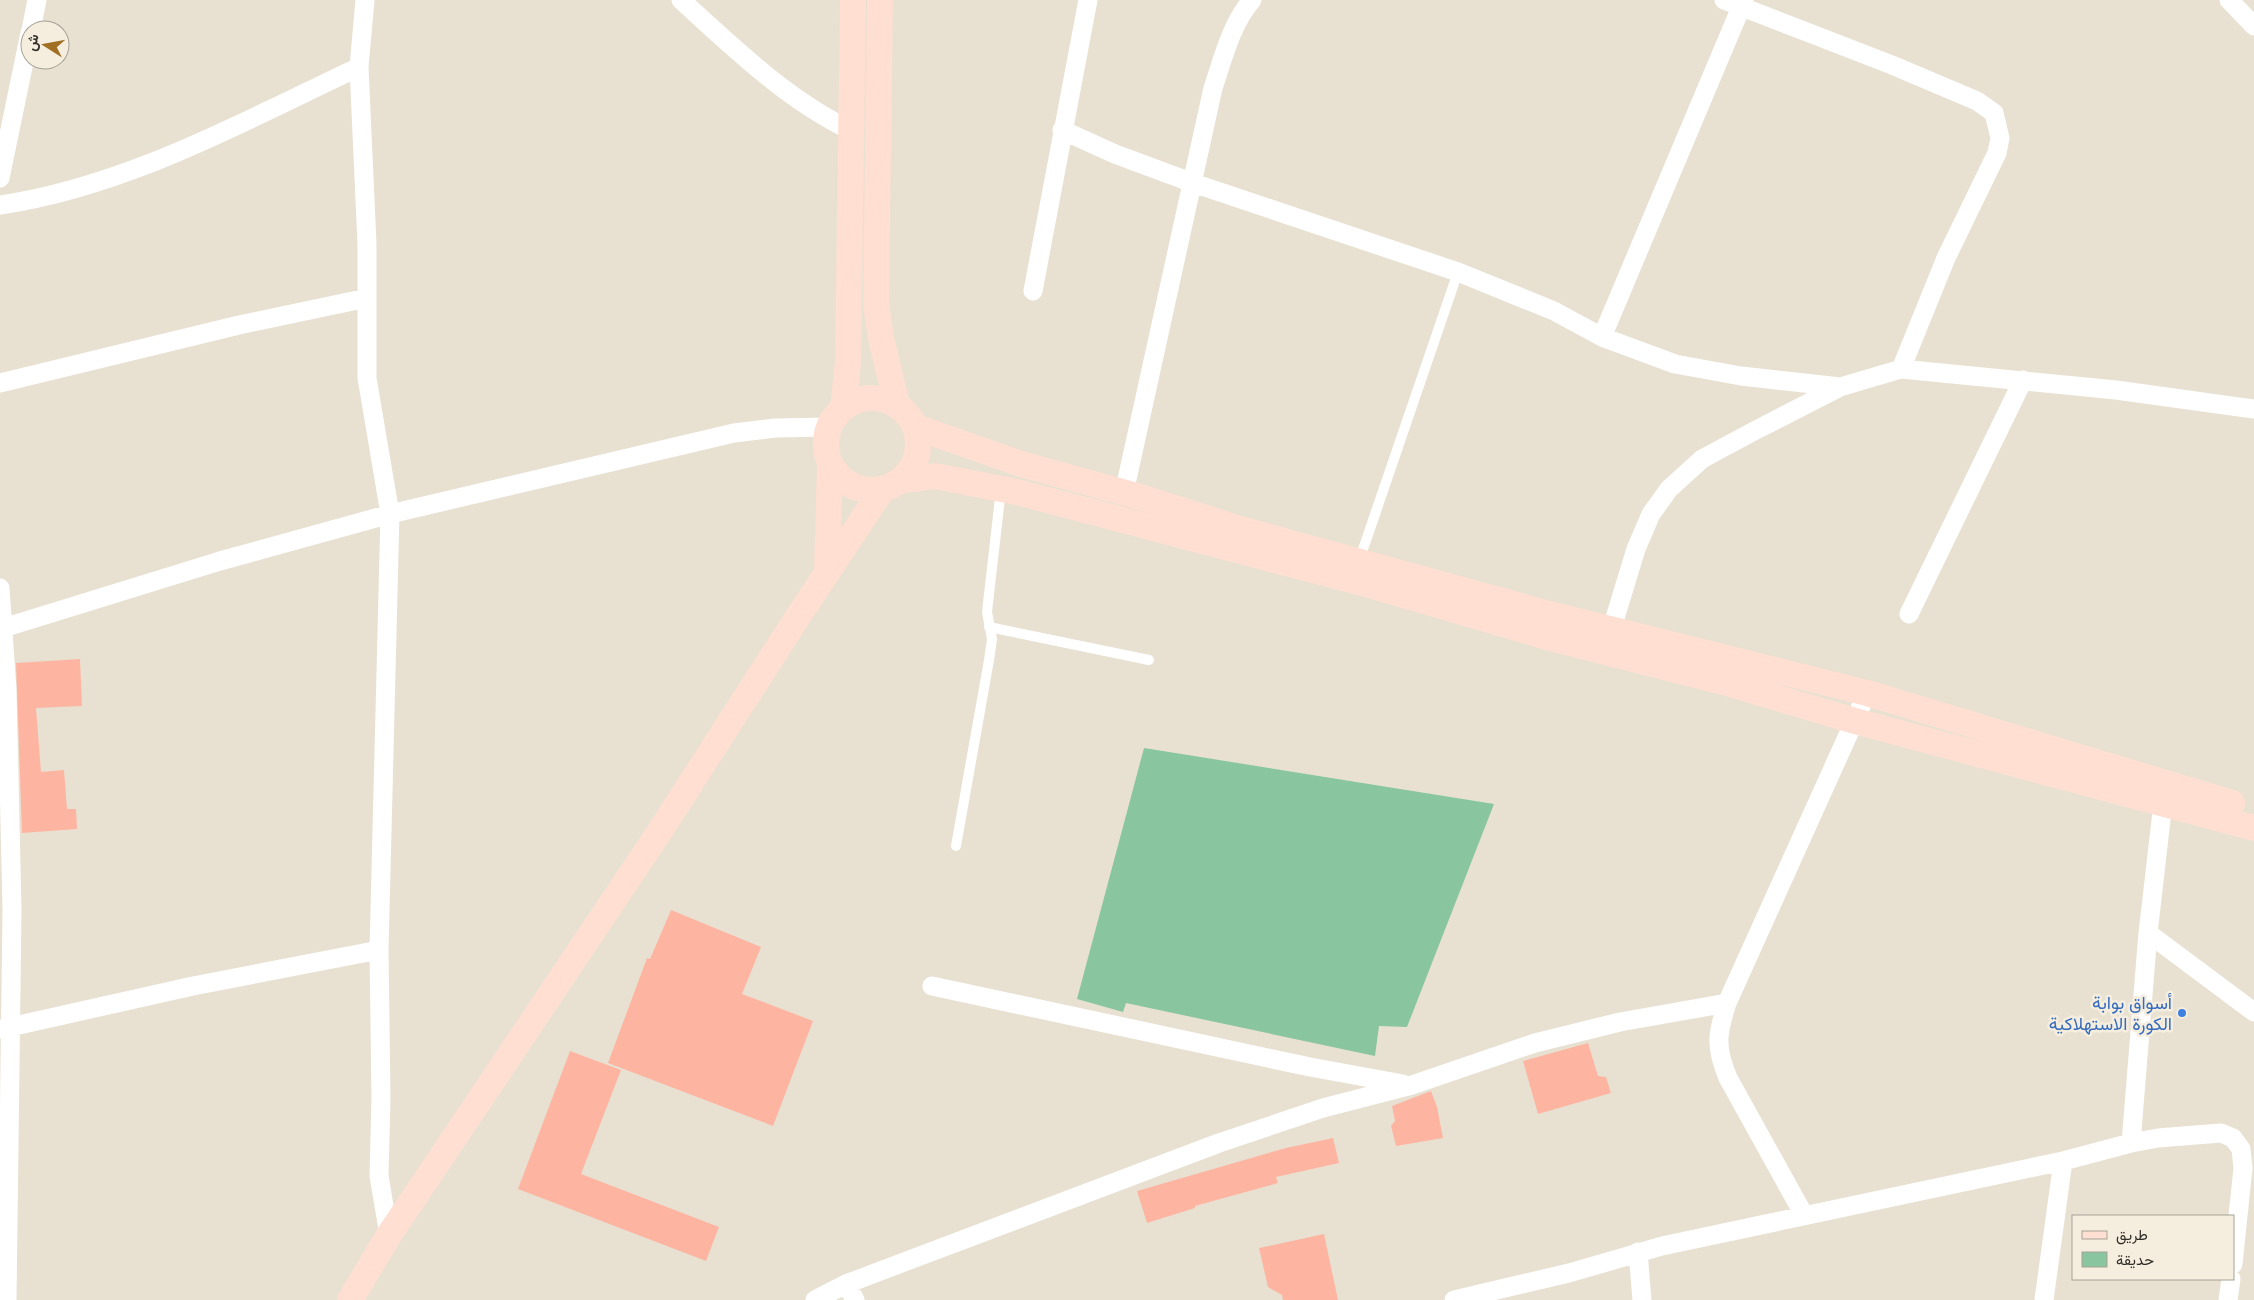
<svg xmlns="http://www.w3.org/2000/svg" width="2254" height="1300" viewBox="0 0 2254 1300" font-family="'DM Sans',Vazirmatn,sans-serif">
<rect width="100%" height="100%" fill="#e8e1d2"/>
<path fill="#89c59e" d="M1144 748 1494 804 1407 1027 1379 1026 1375 1056 1126 1003 1123 1012 1077 999Z"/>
<path fill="#fdb5a1" d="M80 659 82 706 36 708 41 772 64 770 67 809H76L77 829 22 833 16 663Z
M671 910 761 947 742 994 813 1021 773 1126 608 1063 647 958 650 959Z
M1588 1043 1598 1076 1606 1077 1611 1093 1538 1114 1523 1061Z
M570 1051 621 1070 581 1174 719 1227 706 1261 518 1189Z
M1431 1091 1437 1107 1443 1138 1396 1146 1391 1126 1395 1121 1392 1106Z
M1333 1138 1339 1163 1276 1177 1278 1183 1195 1206V1208L1147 1223 1137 1191 1286 1148Z
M1324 1234 1338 1300H1283L1282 1295 1268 1287 1259 1248Z"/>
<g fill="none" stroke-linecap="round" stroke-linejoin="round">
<path stroke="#fff" stroke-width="10" d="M1359 561 1458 272
M989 627 1149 660
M956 846 989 660 992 639 987 612 1001 489"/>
<path stroke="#fff" stroke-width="19" d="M365 0 359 67 367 244V378L390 514 379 950 381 1098 379 1176 389 1235
M681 0C734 48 787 100 852 131
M2229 0 2254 26
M31 30 37 0
M1062 130 1115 154 1193 183 1458 272 1554 311 1602 337 1675 364 1741 376 1840 387
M0 178 30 33
M0 205C128 186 244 121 359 67
M1033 291 1088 0
M1602 337 1744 0
M1901 369 2116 390 2254 409
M0 383 239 325 367 298
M1124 493 1213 88C1223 59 1231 24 1252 0
M0 588 7 690 12 910 7 1300
M1909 614 2023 380
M0 629 220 561 390 514 734 433 775 428 830 427
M1608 641 1636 549 1651 514 1669 489 1702 459 1756 430 1840 387 1901 369 1946 258 1997 153 2000 138 1994 113 1977 101 1892 65 1724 0
M2148 933 2254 1012
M932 986 1310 1067 1403 1084
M1 1029 193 986 379 950
M2131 1143 2148 933 2163 803
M1804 1215 1728 1078C1715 1047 1717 1034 1727 1003L1867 693
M1638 1252 1642 1300
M846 1284 855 1300
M815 1300 846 1284 1219 1143 1323 1108 1412 1085 1535 1043 1620 1022 1727 1003
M1454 1300 1569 1273 1662 1246 2063 1161 2131 1143 2158 1138 2221 1133 2233 1138 2241 1149 2243 1168 2233 1264
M2044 1300 2063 1161
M2228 1300 2231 1279"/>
<path stroke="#fedfd1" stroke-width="26" d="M880 0 876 304 881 338 897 405
M826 444a46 46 0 1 1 92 0a46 46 0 1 1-92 0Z
M843 409 848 362 853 0
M916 427 1021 464 1144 498 1240 529 1542 612 1867 693 2232 803
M900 481 935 476 1017 492 1366 584 1554 639 1727 683 1855 721 2254 828
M827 572 830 464
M350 1300 389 1235 658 834 797 618 882 490"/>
</g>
<circle fill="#3f7fe0" stroke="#f5eedf" stroke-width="2" cx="2182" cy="1013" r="5"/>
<g text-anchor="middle" stroke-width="5" stroke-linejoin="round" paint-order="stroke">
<g font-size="18" fill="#366cbe" stroke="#f5eedf" text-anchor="end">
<text x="2172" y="1009">أسواق بوابة<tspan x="2172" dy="21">الكورة الاستهلاكية</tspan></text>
</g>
</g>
<rect x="2072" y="1215" width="162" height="65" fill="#f5eedf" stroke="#a6a196"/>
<rect x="2082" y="1231" width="25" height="8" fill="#fedfd1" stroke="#a6a196"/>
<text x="2116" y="1240" font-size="15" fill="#302e28">طريق</text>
<rect x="2082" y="1252" width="25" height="15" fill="#89c59e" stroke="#a6a196"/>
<text x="2116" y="1265" font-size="15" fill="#302e28">حديقة</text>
<g transform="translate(45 45) rotate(281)"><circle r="24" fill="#f5eedf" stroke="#a6a196"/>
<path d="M0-4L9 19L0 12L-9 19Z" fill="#a06f23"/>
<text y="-8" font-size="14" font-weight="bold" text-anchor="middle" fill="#302e28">ش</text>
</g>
</svg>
